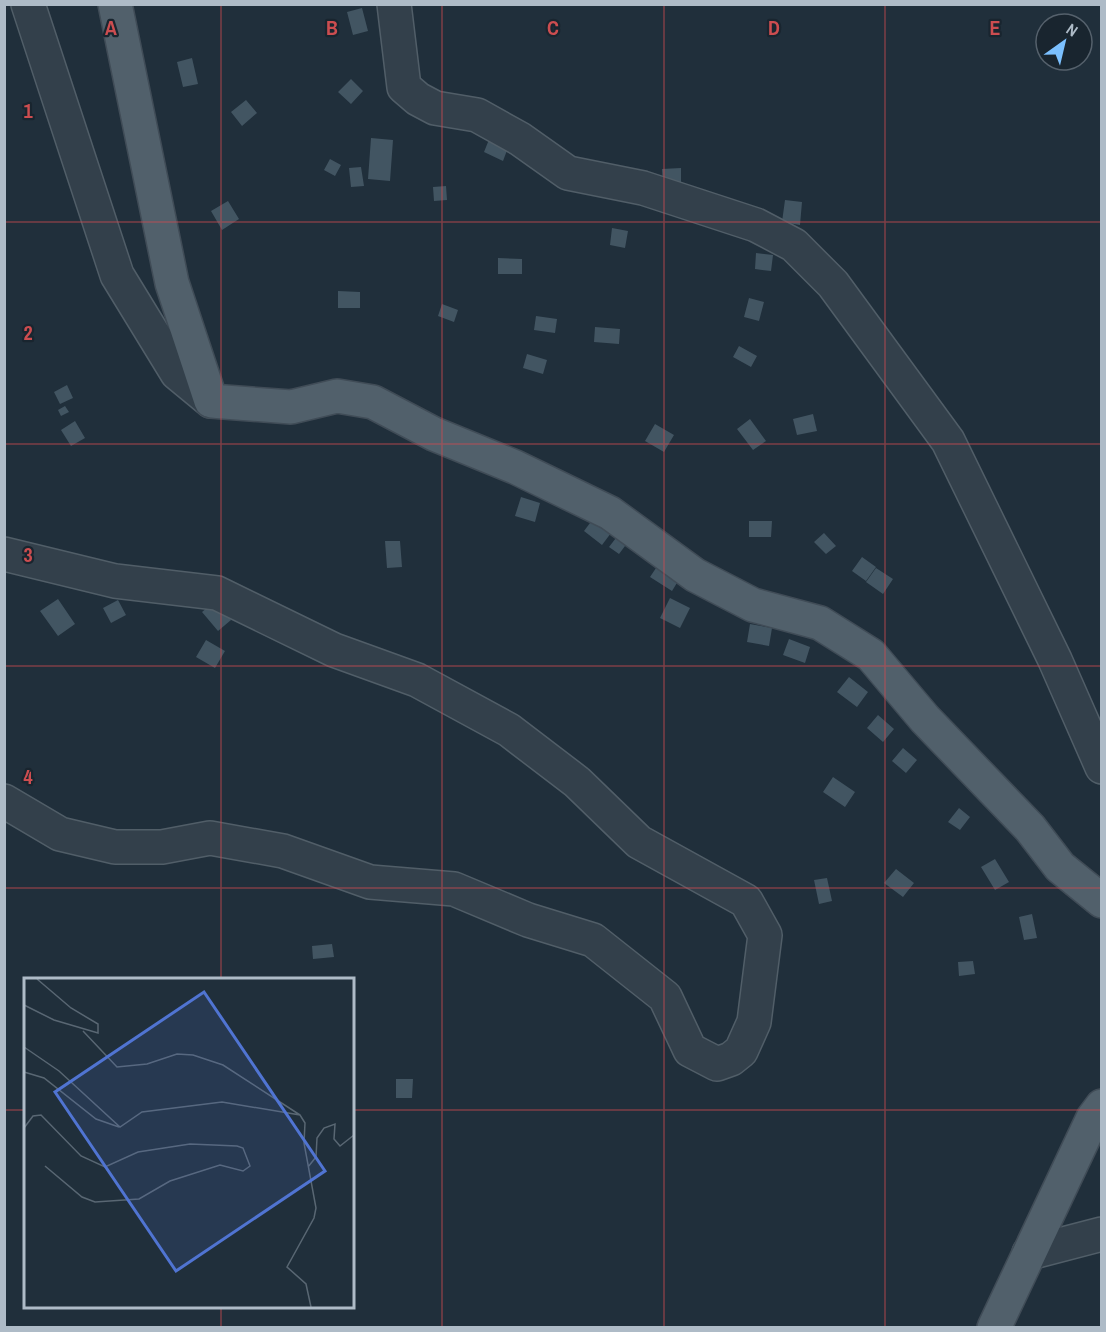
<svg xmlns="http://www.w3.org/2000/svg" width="1106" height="1332" viewBox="0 0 1106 1332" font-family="'Archivo Narrow',sans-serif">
<rect width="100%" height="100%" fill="#202f3b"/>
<path fill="#425562" d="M362 8 368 31 353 35 347 12Z
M192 58 198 84 183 87 177 62Z
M351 79 363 91 351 104 338 92Z
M246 100 257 113 242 126 231 112Z
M490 137 509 145 503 161 484 152Z
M371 138 393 140 390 181 368 179Z
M330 159 341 165 335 176 324 170Z
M361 167 364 186 351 187 349 168Z
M681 168V183L663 185 662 169Z
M446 186 447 200 434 201 433 187Z
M785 200 802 202 800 225 782 222Z
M228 201 239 219 222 230 211 211Z
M612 228 628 231 625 248 610 245Z
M756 253 773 255 771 271 755 269Z
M498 258 522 259V274H498Z
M338 291 360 292V308H338Z
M749 298 764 302 759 321 744 317Z
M442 304 458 310 454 322 438 316Z
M536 316 557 319 555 333 534 330Z
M595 327 620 329 619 344 594 342Z
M739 346 757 356 751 367 733 357Z
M527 354 547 360 543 374 523 368Z
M67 385 73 398 60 404 54 392Z
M65 406 69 412 61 416 58 410Z
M813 414 817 431 797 435 793 419Z
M750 419 766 441 753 450 737 429Z
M75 421 85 438 71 446 61 430Z
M655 424 674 435 664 452 645 441Z
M521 497 540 503 535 522 515 516Z
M596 515 614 529 602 545 584 531Z
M749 521H772L771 537H749Z
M824 533 836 546 826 554 814 542Z
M619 534 628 542 619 554 609 547Z
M385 541H400L402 567 387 568Z
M862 557 876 567 866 581 852 571Z
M662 559 683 573 672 591 650 577Z
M876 568 893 579 883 594 866 582Z
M670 598 690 608 680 628 660 618Z
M58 599 75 624 58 636 40 611Z
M118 600 126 615 111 623 103 608Z
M215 601 231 620 218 631 202 612Z
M750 624 772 628 769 646 747 642Z
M789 639 810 647 805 663 783 655Z
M206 640 225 651 215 668 196 657Z
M849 677 868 692 857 707 837 692Z
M878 715 894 729 883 742 867 728Z
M903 748 917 760 906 773 892 761Z
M833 777 855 792 845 807 823 792Z
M959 808 970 817 960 830 948 822Z
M995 859 1009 882 995 890 981 867Z
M896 869 914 883 903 897 884 883Z
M827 878 832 901 819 904 814 880Z
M1032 914 1037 938 1024 940 1019 917Z
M332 944 334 957 313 959 312 946Z
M973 961 975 974 959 976 958 962Z
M396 1079H413L412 1098H396Z"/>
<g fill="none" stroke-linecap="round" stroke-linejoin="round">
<defs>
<path id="minor" d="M28 4 117 275 177 373 211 401
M394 4 404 87 418 99 435 108 477 115 520 139 568 173 643 188 756 225 794 245 833 284 948 441 1055 660 1102 767
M4 554 115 581 217 593 334 650 417 680 509 730 577 782 639 842 746 901 765 935 754 1022 741 1051 731 1059 717 1064 690 1050 665 997 593 940 528 920 454 889 370 882 283 851 210 838 162 847H115L60 834 4 801
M1029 1253 1102 1234"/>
<path id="major" d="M115 4 172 283 211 401 291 407 337 396 373 402 434 434 515 467 610 513 695 575 753 605 820 623 871 655 925 719 1030 828 1060 867 1102 901
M994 1328 1093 1118 1102 1106"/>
</defs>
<use href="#minor" stroke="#515e68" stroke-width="36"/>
<use href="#major" stroke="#404c57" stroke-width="36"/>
<use href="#minor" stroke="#33404b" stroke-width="33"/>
<use href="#major" stroke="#51606b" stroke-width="33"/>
</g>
<path fill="none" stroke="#cc4d50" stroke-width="1.5" stroke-opacity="0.55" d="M221 4V980M442 4V1328M664 4V1328M885 4V1328M4 222H1102M4 444H1102M4 666H1102M4 888H1102M4 1110H26M352 1110H1102M221 1306V1328"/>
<g transform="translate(24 978)">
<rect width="330" height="330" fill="#202f3b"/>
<path fill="none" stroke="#596773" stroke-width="1.5" d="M0 27 30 42 74 55V46L47 30 13 1M59 53 93 89 123 86 153 76 169 77 199 87 276 137M0 69 35 93 96 149 118 134 198 124 276 137 281 145 280 165 292 230 290 240 263 289 282 306 287 329M0 94 20 100 72 141 95 149M0 150 9 138 17 137 57 178 81 189 114 174 166 166 213 168 219 170 226 188 219 193 196 187 146 203 115 221 71 224 58 219 21 188M284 189 292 179 293 160 300 150 311 146 310 161 316 168 330 157"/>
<path fill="#5074d2" fill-opacity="0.15" stroke="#5074d2" stroke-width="3" d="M180 14 301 193 152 293 31 114Z"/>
<rect width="330" height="330" fill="none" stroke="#aebbc7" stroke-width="3"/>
</g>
<g font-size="20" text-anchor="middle" font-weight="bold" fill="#cc4d50" stroke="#19252f" stroke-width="4.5" stroke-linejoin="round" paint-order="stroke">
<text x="111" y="35">A</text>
<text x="332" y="35">B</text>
<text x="553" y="35">C</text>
<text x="774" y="35">D</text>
<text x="995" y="35">E</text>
<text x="28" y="118">1</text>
<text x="28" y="340">2</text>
<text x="28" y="562">3</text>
<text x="28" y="784">4</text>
</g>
<rect width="1106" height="1332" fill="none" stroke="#aebbc7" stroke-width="12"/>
<g transform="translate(1064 42) rotate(34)"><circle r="28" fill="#19252f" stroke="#55616c" stroke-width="1.5"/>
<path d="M0-4.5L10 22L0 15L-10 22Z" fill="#7bc0ff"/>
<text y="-9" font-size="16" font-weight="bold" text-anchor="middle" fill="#aebbc7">N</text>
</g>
</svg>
